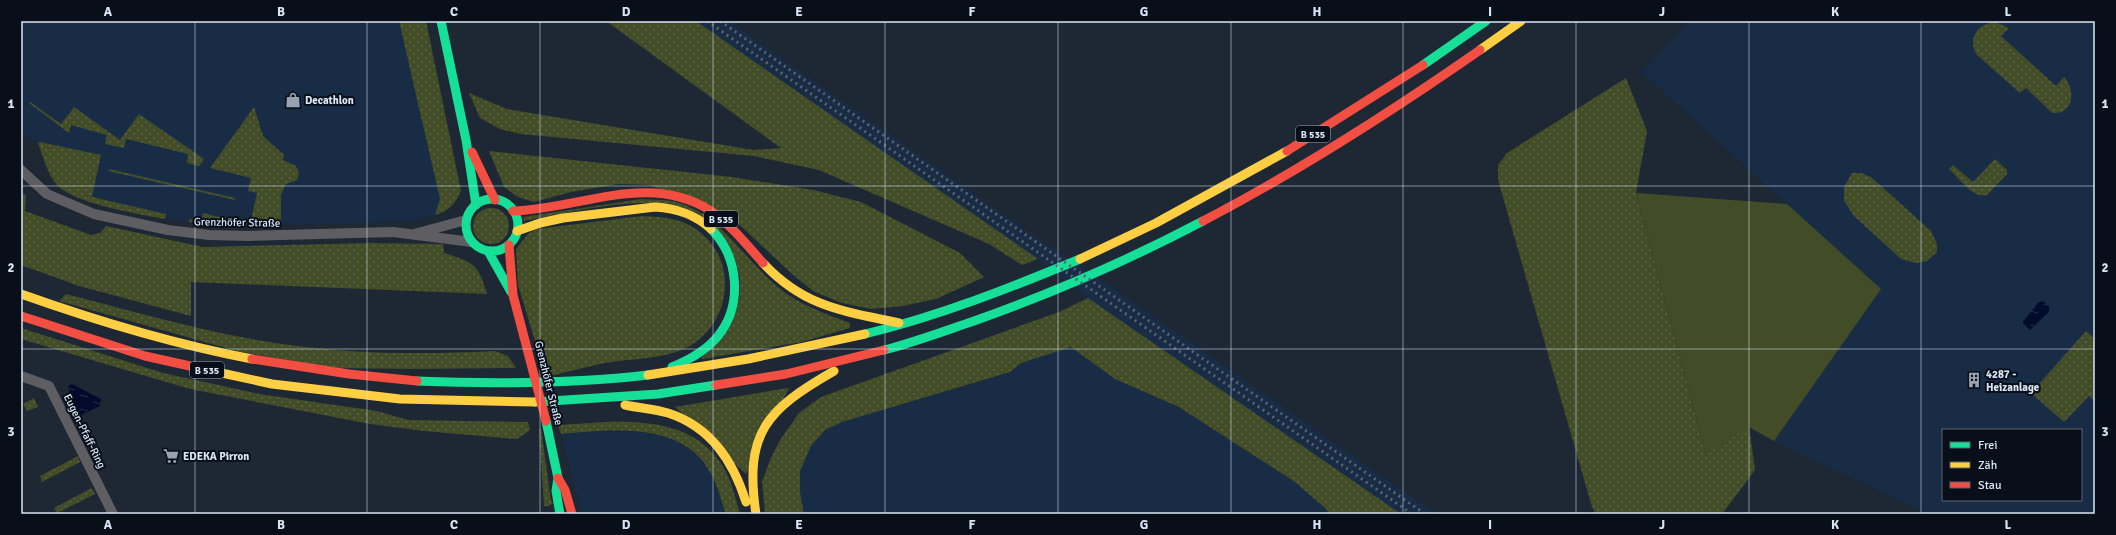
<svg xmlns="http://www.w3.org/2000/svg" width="2116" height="535" viewBox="0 0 2116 535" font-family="Signika,sans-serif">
<defs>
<pattern id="grass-dots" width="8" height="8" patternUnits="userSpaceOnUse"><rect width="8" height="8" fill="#424d28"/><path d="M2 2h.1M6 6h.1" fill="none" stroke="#5d6648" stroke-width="1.8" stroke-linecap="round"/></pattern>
<pattern id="water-ripples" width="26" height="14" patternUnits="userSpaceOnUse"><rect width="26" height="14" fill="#030b2c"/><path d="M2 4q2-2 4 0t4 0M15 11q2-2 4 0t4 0" fill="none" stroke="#272e4b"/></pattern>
</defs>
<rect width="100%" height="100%" fill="#1e2734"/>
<path fill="#182c46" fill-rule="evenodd" d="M21 21H399L440 199 435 215 414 220 364 223 223 226 151 216 72 196 64 191 53 179 38 143 21 133 24 129 21 127Z
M696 21H729L1043 242 1107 284 1436 514H1401L1088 298 1038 259Z
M1690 21H2095V514H1929L1774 441 1880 289 1642 72ZM1943 430H2081V500H1943Z
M1071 347 1115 379 1179 407 1295 482 1325 508 1330 514H804L800 492V471L811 446 825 430 842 422 1010 372 1021 363Z
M601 431 641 432 661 435 676 441 697 455 711 474 726 514H582L561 434Z"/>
<path fill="url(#grass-dots)" d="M399 21H426L461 191C455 204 449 211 435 215L440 199Z
M606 21H696L1038 259 1022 265 989 244 819 170 754 156 521 134 500 129 480 118 469 93 507 109 754 150 781 148Z
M1995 22 2009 28 2001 36 2056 86 2064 77C2076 89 2074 115 2052 113L2026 88 2020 93 1977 55C1967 39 1977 24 1995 22Z
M1626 78 1647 131 1636 193 1706 454 1749 426 1755 470 1722 514H1596L1592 507 1498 180V165L1507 153Z
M30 102 61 124 74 107 120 140 139 114 204 159 199 166 187 163 188 154 126 139 124 148 105 144 107 135 71 125 69 133 29 103Z
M254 107 263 136 284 155 283 160 296 166 299 173 297 180 286 184 281 195V225L223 226 189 222 190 219 201 222 203 213 235 221H241L242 218 251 220 257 193 248 191 251 178 210 168Z
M40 142 101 155 92 197 166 214 165 219C139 214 75 204 57 185 48 175 43 157 38 143Z
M489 151 732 177 813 190 861 202 960 253 984 277 936 299 903 306 871 309 842 303 813 291 791 273 730 216 649 185 618 184 571 192 534 202 518 197 504 187Z
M1995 159 2007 170V174L1987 195C1973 199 1959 178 1949 169L1953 165 1973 182Z
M109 169 235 198V200L108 171Z
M1852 173H1861L1871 177 1931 231 1937 244V252L1927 261 1916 263 1901 259 1854 216 1844 201V187Z
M21 193 26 195 25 211 91 235 100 233 106 226 203 247 370 243 443 244 444 253C474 263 478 263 487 294L191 282V316L79 286 21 265Z
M641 199C655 200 670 199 683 204 723 219 747 262 779 288 800 305 826 314 850 323V328L802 342 702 359V357C726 339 741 314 740 283 739 266 732 249 721 236 712 224 698 212 683 208 641 194 568 213 524 221L523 217Z
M473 226a18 18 0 1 1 36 0a18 18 0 1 1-36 0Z
M642 216C663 217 684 218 701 233 739 264 730 324 688 347 662 360 633 358 605 363 585 367 566 372 546 377L541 372 535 341 518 285 516 249 528 234 536 229Z
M66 294C117 307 169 322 221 333 313 353 401 356 495 351L508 356 516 368 413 369 330 368 237 351 59 301Z
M1088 298 1401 514H1330L1325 508 1295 482 1179 407 1115 379 1071 347 1021 363 1010 372 842 422 825 430 811 446 800 471V492L804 514H765L762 482 770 460 780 440 799 413 821 397 1059 312Z
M21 328 163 373 259 394 377 411 408 420 528 422 530 430 517 439 424 431 370 424 190 389 21 339Z
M2086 331 2095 339V402L2089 396 2064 422 2031 393Z
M789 388 746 474 675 407 788 388Z
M34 398 38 407 27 411 23 404Z
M606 422C652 421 700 425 725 470 732 483 736 500 740 514H726C721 501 718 486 711 474 683 420 611 430 561 434L558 425Z
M541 428 551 501 553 503 549 506H544L539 429Z
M78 456 80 462 42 482 40 476Z
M92 488 95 494 57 513 54 508Z"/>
<path fill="#424d28" d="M1636 193 1787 204 1881 289 1774 441 1749 427 1706 454Z"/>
<path fill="url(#water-ripples)" d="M2043 301 2049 306V312L2030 330 2023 323V321L2039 302Z
M72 384 101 399 100 406 75 418 68 386Z"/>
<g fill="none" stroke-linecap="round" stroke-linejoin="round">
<path stroke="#5d5d62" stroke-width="10" d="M21 170 47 194 94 214 168 230 209 235 248 236 393 232 472 242
M414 234 466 220
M21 376 49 386 113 514"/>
<path stroke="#16e098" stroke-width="9" d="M441 21 466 140 476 205
M1423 65 1486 21
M466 225a26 26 0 1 1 52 0a26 26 0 1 1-52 0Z
M488 251 511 292
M865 334C939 316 1010 288 1080 259
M884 350C915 342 944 331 974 321 1053 293 1129 260 1203 221
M672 367C689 360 706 351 718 336 743 305 739 257 711 229
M417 381C494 384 571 384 648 375
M535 402 658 394 716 385
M546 421 558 478 556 491 560 514"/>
<path stroke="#ffcf43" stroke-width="9" d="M1480 50 1521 21
M517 231 540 223 563 218 655 207C675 208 696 215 711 229
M1080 259 1156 223 1287 151
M763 263C804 307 843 311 899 323
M21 294C97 321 173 344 252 359
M208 370 272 384 400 399 535 402
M648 375 748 359 865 334
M625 405C639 408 654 409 668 413 711 427 733 461 746 502
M756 514C744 433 766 410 834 371"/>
<path stroke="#f24e42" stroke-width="9" d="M1287 151 1423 65
M472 152 495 200
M513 211C580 209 649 171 711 211 731 225 747 245 763 263
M1203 221C1299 171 1391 112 1480 50
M509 245 513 295 546 421
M21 316 145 356 208 370
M252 359 349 374 417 381
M716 385 786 374 884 350
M558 478 565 490 572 514"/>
<path stroke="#5e626a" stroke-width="3" stroke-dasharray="2 4" stroke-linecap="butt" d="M707 21 1412 514
M720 21 1425 514"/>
</g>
<path fill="none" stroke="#d9e5f5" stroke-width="1" stroke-opacity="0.55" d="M195 21V514M367 21V514M540 21V514M713 21V514M885 21V514M1058 21V514M1231 21V514M1403 21V514M1576 21V514M1749 21V514M1921 21V514M21 186H2095M21 349H2095"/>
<defs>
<symbol id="shop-bare" viewBox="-9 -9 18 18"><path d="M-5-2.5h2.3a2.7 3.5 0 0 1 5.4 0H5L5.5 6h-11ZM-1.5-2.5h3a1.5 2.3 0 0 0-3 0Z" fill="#98a2b1" stroke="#080f19" stroke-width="2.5" paint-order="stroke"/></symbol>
<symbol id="building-bare" viewBox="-9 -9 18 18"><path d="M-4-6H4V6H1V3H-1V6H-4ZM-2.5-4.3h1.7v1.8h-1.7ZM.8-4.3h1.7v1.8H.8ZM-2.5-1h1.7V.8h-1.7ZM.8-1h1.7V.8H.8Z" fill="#98a2b1" stroke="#080f19" stroke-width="2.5" paint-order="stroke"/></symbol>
<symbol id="supermarket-bare" viewBox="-9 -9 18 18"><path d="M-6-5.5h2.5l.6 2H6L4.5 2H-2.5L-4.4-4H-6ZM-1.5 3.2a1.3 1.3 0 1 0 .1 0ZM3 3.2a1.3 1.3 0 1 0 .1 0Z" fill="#98a2b1" stroke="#080f19" stroke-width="2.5" paint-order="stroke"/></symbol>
</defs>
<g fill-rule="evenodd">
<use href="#shop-bare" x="282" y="89" width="22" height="22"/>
<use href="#building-bare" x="1963" y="369" width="22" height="22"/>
<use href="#supermarket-bare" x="160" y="445" width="22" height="22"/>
</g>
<g text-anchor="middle" stroke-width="4" stroke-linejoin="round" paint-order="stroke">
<g fill="#080f19" stroke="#9aa5b3" stroke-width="1">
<rect x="1296" y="126" width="34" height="16" rx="3"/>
<rect x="704" y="211" width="34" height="16" rx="3"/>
<rect x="190" y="362" width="34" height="16" rx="3"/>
</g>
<g font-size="10" font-weight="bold" fill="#d9e5f5">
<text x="1313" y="138">B 535</text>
<text x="721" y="223">B 535</text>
<text x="207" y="374">B 535</text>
</g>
<g font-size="11" font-weight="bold" fill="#d9e5f5" stroke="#080f19" text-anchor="start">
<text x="305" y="104">Decathlon</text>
<text x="1986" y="378">4287 -<tspan x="1986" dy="13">Heizanlage</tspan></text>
<text x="183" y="460">EDEKA Pirron</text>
</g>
<g font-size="11" fill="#d9e5f5" stroke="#080f19">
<text transform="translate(237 222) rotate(1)" y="4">Grenzhöfer Straße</text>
<text transform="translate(549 383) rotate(76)" y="4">Grenzhöfer Straße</text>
<text transform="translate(85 431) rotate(64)" y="4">Eugen-Pfaff-Ring</text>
</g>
</g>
<rect width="2116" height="535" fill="none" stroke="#080f19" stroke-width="44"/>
<rect x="1942" y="429" width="140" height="72" fill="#080f19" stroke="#5c6571"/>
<rect x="1950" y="442" width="20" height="6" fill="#16e098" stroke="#5c6571"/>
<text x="1978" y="449" font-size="12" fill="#d9e5f5">Frei</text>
<rect x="1950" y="462" width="20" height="6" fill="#ffcf43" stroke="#5c6571"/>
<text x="1978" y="469" font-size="12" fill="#d9e5f5">Zäh</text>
<rect x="1950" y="482" width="20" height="6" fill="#f24e42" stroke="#5c6571"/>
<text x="1978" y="489" font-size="12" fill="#d9e5f5">Stau</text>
<rect x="22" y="22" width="2072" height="491" fill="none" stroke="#d9e5f5" stroke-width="1.5"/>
<g font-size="13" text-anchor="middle" font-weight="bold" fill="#d9e5f5">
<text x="108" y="16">A</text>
<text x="281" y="16">B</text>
<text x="454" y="16">C</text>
<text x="626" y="16">D</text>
<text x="799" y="16">E</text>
<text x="972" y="16">F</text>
<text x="1144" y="16">G</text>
<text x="1317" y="16">H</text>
<text x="1490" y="16">I</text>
<text x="1662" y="16">J</text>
<text x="1835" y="16">K</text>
<text x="2008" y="16">L</text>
<text x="11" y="108">1</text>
<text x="2105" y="108">1</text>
<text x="11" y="272">2</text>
<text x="2105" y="272">2</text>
<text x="11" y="436">3</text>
<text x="2105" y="436">3</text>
<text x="108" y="529">A</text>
<text x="281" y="529">B</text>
<text x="454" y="529">C</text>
<text x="626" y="529">D</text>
<text x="799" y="529">E</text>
<text x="972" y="529">F</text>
<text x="1144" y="529">G</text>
<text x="1317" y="529">H</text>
<text x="1490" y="529">I</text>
<text x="1662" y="529">J</text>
<text x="1835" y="529">K</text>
<text x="2008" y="529">L</text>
</g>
</svg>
